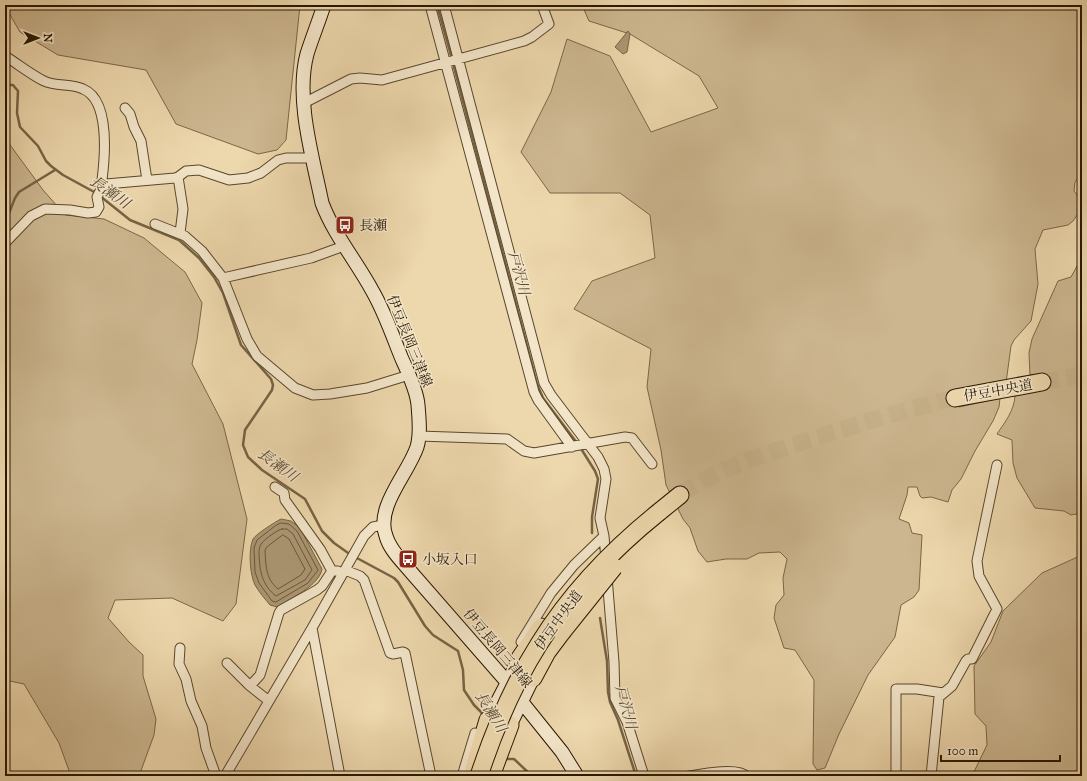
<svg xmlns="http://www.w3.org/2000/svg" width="1087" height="781" viewBox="0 0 1087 781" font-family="'IM FELL Great Primer','Noto Serif JP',serif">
<rect width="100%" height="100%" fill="#edd7ac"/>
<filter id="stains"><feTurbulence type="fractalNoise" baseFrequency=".005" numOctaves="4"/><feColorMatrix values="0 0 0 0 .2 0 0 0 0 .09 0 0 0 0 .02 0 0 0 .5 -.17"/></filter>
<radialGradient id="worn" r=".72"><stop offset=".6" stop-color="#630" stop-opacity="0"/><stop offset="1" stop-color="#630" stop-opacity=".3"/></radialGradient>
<path fill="#ccb68f" stroke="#7a6648" d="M5 5H300L286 140 277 150 258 154 176 124 146 70 58 55 20 32 6 8 5 9Z
M582 5H1082V174L1075 182 1074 191 1082 201V208L1073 221 1068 225 1043 230 1035 249 1038 284 1031 321 1014 340 1011 346 1006 383 955 393 959 407 1000 398 999 407 993 421 975 451 961 479 952 490 948 502 931 497 922 498 920 496 917 487H908L907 495 899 519 909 523 912 533 922 535 919 590 914 597 901 605 895 637 868 675 839 734 825 768 817 770 813 764 814 680 795 650 784 648 774 618 776 605 784 595 783 578 787 559 780 552 759 553 747 559H726L707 562 698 551 690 528 683 519 666 485 661 450 647 387 651 349 574 309 592 281 655 258 650 215 620 193H550L521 152 551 92 567 39 610 56 651 132 718 108 699 76 630 34 589 21Z
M5 138 43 190 65 215 104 219 144 238 185 272 202 303 197 340 192 364 223 424 247 519 236 604 223 621 172 598 115 600 108 618 129 642 143 655V676L156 719 154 735 139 776H71L59 743 24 684 5 680Z
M1082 257V513L1071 515 1064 511 1035 508 1017 478 1013 463 1012 440 997 434C1005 422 1014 411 1015 396L1041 390 1038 374 1030 375 1029 353 1032 339 1058 281 1071 277Z
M1082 555V776H972L987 745 986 726 975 714 974 666 991 642 1003 611 1042 573Z"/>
<path fill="#aa9672" stroke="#766344" d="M628 31 630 34 627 52 623 54 615 47Z
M281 519 291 521 300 528 322 569C319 586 291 598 277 607L270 605C265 599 259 592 255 585 250 575 248 550 253 539 256 534 275 522 281 519Z"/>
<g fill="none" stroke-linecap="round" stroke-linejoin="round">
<path stroke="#695639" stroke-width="1" d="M281 523 289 524 297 531 318 570 308 583 276 602 272 601 259 583 255 572 254 548 257 540 275 526Z
M282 529H287L293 534 312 570 305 580 276 596C262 585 260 572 259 555 259 551 259 546 262 543 265 539 277 530 282 529Z
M283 535 289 539 305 569 301 575 278 589C265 578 266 565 265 550L267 547Z"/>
<path stroke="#766344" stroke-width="2.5" d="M437 5 452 59
M453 63 537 384 543 398 577 443
M5 85H13L18 91 17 113 20 127 38 146 46 161 51 166 63 175 96 193
M100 196 130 220 179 240 199 258 214 277 223 293 241 345 271 379 273 385 272 390 245 430 243 445 248 457 262 470 305 499 322 531 334 543 351 555
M5 223 15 198 19 192 55 170
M580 447 595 471 598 479 592 517V533
M355 557 394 578 398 582 425 626 433 635 458 651 463 670 464 690 474 705 481 712 484 717
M600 618 607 661 608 692 610 702 618 720 636 776
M504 757 506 759H514L532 776"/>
<path stroke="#c6b18a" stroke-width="17" stroke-dasharray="17 8" stroke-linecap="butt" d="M1042 382 1082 375
M680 495C721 466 762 456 808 440 857 425 905 409 955 398"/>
<defs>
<path id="minor" d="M430 5 534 392 538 400 572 447
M444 5 544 383 551 395 598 457 604 469 606 479 600 518 604 536 606 560
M5 56C18 64 30 74 44 81 57 87 71 83 83 89 110 100 105 156 102 180L103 183 106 184 175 178 178 177 186 171 199 170 229 180 248 178 261 173 278 160 286 158H313
M304 103 351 79 360 78 382 80 524 41 532 37 549 24 542 5
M125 108 130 114 134 127 141 141 147 180
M178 177 183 209 180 233
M155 224 185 236 202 251 223 278 247 339 257 356 295 388 313 395 330 394 367 388 409 375
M5 243 31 216 45 209 70 210 88 213 96 212 99 207 97 197 104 183
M223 278 311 258 344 246
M419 436 507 439 524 451 534 453 625 437 632 438 652 464
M275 487 284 493 285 500 320 549 332 571H338
M345 570 360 576 364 580 390 653 393 654 403 652 405 653 431 776
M607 577 614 662 615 698 627 722 644 776
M312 628 340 776
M521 642 551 593 574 565 604 536
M180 648 179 664 186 679 191 701 202 726 206 748 216 776
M227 663 250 686 269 701
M250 686 260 675 279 613 281 610 317 590 322 586 332 571
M225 776 312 628 364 536 373 527 383 525
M462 776 475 733
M689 776C701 774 738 767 746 776
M896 776V689H917L943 693
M931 776 939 697 952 686 966 661 968 659H972L997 609 979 576 977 561 997 465"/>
<path id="secondary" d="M324 5C319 21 312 38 307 54 295 99 313 158 322 203 334 235 357 262 373 292 385 313 393 337 402 359 408 372 417 391 418 405 419 418 421 434 417 447 408 474 375 507 386 536 389 547 397 556 404 564L507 682 521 701 562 752 577 776
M488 720 520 658
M510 725 533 678"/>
<path id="motorway" d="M955 398 1042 382
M659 512 680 495
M520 658 541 627
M533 678 547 652 562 632
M474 768 488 720
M491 776 510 725"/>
</defs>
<use href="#minor" stroke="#59472b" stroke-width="11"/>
<use href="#secondary" stroke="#281700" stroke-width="15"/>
<use href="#motorway" stroke="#281700" stroke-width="19"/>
<use href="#minor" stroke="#f3e5c9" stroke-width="9"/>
<use href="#secondary" stroke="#f3e5c9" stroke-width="13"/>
<use href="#motorway" stroke="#edd7ac" stroke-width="17"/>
<defs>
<path id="motorway-bridge" d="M562 632 614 567
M479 776C494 730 513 685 539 644 570 594 613 549 659 512"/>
</defs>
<use href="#motorway-bridge" stroke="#281700" stroke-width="19" stroke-linecap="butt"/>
<use href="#motorway-bridge" stroke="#edd7ac" stroke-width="17"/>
</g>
<defs>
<symbol id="bus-square" viewBox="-11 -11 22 22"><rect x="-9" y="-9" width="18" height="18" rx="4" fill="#8f2418" stroke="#f3e5c9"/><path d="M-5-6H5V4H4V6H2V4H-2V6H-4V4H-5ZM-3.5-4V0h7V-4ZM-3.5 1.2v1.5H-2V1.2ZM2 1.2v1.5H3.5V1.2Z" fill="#fff"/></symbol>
</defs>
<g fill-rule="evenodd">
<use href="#bus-square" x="334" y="214" width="22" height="22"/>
<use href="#bus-square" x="397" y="548" width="22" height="22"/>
</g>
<g text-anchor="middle" stroke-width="3" stroke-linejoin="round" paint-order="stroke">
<g font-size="14" fill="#281700" stroke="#f3e5c9" text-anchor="start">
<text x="359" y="230">長瀬</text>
<text x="422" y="564">小坂入口</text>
</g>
<g font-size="14" fill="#281700" stroke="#f3e5c9">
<text transform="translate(410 341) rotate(68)" y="5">伊豆長岡三津線</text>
<text transform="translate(998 390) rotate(-10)" y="5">伊豆中央道</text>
<text transform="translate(558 620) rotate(-54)" y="5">伊豆中央道</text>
<text transform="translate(498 648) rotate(50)" y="5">伊豆長岡三津線</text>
</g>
<g font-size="15" font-style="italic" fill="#5c4a2e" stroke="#f3e5c9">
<text transform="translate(110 192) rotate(35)" y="5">長瀬川</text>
<text transform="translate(519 273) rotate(75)" y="5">戸沢川</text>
<text transform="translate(278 465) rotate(36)" y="5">長瀬川</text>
<text transform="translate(626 707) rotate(75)" y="5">戸沢川</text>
<text transform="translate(491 712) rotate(58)" y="5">長瀬川</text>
</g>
</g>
<rect width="1087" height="781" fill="none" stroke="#edd7ac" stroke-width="20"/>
<rect x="6" y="6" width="1075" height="769" fill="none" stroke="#281700" stroke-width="2"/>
<rect x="10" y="10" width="1067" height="761" fill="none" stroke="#281700"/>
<g transform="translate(38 38) rotate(90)" stroke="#f3e5c9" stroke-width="3" paint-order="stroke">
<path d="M0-3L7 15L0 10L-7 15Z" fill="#281700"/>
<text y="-6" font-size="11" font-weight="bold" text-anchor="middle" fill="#281700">N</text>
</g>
<path d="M941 755v6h119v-6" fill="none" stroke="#281700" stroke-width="2"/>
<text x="947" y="755" font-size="12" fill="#281700" stroke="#f3e5c9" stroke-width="3" paint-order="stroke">100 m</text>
<rect width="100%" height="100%" filter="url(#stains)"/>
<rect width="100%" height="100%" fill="url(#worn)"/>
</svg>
